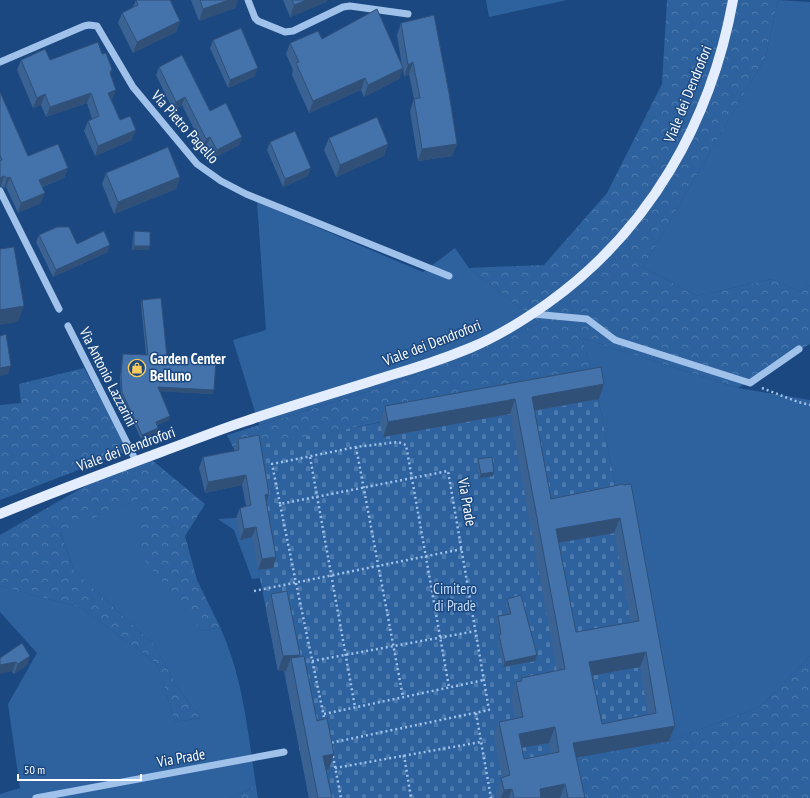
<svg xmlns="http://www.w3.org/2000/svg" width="810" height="798" viewBox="0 0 810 798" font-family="'PT Sans Narrow',sans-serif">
<defs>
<pattern id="forest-crowns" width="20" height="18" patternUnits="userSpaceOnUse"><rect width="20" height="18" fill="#2e629f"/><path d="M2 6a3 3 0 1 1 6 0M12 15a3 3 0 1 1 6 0" fill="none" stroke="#4d7aad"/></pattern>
<pattern id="cemetery-stones" width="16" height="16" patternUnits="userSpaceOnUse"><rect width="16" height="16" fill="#2e629f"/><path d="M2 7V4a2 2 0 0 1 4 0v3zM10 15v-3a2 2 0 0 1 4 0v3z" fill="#4d7aad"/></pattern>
</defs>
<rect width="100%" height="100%" fill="#1b4880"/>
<path fill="#2e629f" d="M486 0H567L489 17Z
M778 0 810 2V285L801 292 772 279 697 296 643 267 766 56Z
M257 202 423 272 455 248 469 268 540 323 393 384 259 425 233 340 266 330Z
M582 338 738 388 810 400V656L760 707 669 741 618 500 595 382Z
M141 498 177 599 202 631 220 627C243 677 248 733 256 786L231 798H0V794L20 788 8 704 37 653 0 612V586L82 608 157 664 175 722 200 718 177 686 154 645 74 570 60 531Z
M236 518 240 540 252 537 260 578 252 579 234 530 218 519Z"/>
<path fill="url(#forest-crowns)" d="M667 0H778L766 56 643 267 697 296 772 279 801 292 810 285V344L738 388 582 338 595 382 380 422 265 445 234 449 227 435 393 384 540 323 469 268 544 265 607 193 662 84Z
M84 368 128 451 0 500V405L21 403 19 384Z
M147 456 205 504 185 536 197 580 220 627 202 631 140 554 141 498 60 532 74 570 154 645 177 686 200 718 175 722 157 664 82 608 0 586V535L129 461Z
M810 656V798H576L568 759 669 741 760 707Z
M256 786 258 798H231Z"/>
<path fill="url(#cemetery-stones)" d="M595 382 618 500 625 499 669 741 568 759 576 798H309L284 671H278L252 537 240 540 236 518 247 515 246 506 254 504 255 446Z"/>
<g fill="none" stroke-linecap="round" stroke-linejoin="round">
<path stroke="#9fc1ea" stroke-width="2.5" stroke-dasharray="2 3" stroke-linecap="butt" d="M762 388 798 402 810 405
M356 447 403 697
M310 457 355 707
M280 504 272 464 356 447 398 442 406 445 449 687
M254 591 462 549
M312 661 476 631
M476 713 491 798
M324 714 484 680
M325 722 296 583 280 504 448 471 489 710 330 743
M404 755 411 798
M333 756 341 798
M335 768 481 742"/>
<path stroke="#9fc1ea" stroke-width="7" d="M248 0 255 18 258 21 285 32 293 31 343 7 350 6 408 14
M0 62 84 26 89 25 97 26 133 87 197 164 221 181 246 194 449 276
M0 191 59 309
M533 314 587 319 615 340 750 383 799 349
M68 326 136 461
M36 798 284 752"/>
<path stroke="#e3edfe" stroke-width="10" d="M0 514C53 492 107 472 161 452 189 442 218 430 246 421 293 405 341 391 388 376 416 368 443 359 470 348 497 337 524 320 548 303 650 230 711 121 733 0"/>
</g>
<path fill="#3a6293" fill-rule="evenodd" d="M136 0H170L180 21 176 32 133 53 118 23 122 13 133 7Z
M191 0H238L235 8 199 21Z
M283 0H327L326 2 290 17Z
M401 23 457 144 452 156 418 161 410 111 414 99 409 74 404 77 403 68 399 79 364 97 361 90 309 113 292 75 293 70 286 54 290 43 322 39 402 66 397 35Z
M213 40 255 76 228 88 210 48Z
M102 54 110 74 112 101 120 120 132 140 95 156 84 131 88 121 92 119 87 103 46 117 41 105 33 108 17 70 21 60H50Z
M159 67 242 137 239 145 214 158 207 145 203 147 182 105 173 110 156 75Z
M0 92 28 156 68 168 64 178 42 187 41 203 18 213 6 187 4 188 0 186Z
M329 138 388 144 384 156 336 177 324 150Z
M270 142 308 176 283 187 267 150Z
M106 173 180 177 176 189 114 214 102 184Z
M134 231 150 246 148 250H132L133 235Z
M39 235 77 244 108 252 53 277 36 242Z
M142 300 167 357 214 390 212 394 160 391 170 416 169 420 157 425V432L141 439 121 396 120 378 122 358 123 354 146 355 141 304Z
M604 384 599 399 534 411 551 499 623 484 669 741 576 757 585 798H497L496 793 502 777 494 737 499 722 515 719 511 698 516 682H520L521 678 557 671 510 414 383 437 380 422 385 406ZM614 533 631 622 576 632 559 543ZM640 667 648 715 602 724 592 676ZM549 743 551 753 524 759 522 748Z
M238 439 269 494 266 503 276 557 273 568 258 570 252 537 240 540 236 518 240 508 246 506 242 485 205 493 199 468 203 457 234 451V449Z
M478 459 493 476 479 478 477 463Z
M271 594 299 657 317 721 329 769 326 770 332 798H309L285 674 286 671H278L266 609Z
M507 599 535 661 503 667 497 640 499 636 496 621 498 616 508 614 506 604Z
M0 658 27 665 14 674Z"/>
<path fill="#305078" d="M229 0H238L235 8 199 21 203 9Z
M307 0H327L326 2 290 17 294 5Z
M180 21 176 32 133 53 137 42Z
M413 62 409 74 404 77 408 65Z
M258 68 255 76 228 88 230 80Z
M403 68 399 79 364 97 368 85Z
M365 78 361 90 309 113 313 101Z
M116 90 112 100 104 103 108 93Z
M91 93 87 103 46 117 50 107Z
M45 94 41 105 33 108 37 98Z
M185 97 182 105 173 110 176 102Z
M136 130 132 140 95 156 98 146Z
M210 137 207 145 203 147 206 139Z
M242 137 239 145 214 158 217 150Z
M388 144 384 156 336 177 340 165Z
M457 144 452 156 418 161 422 149Z
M68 168 64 178 35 189 39 180Z
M311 168 308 176 283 187 285 179Z
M4 176 1 186H0V178Z
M10 177 6 187 4 188 7 178Z
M180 177 176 189 114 214 118 202Z
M45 193 41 203 18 213 21 203Z
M110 245 108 252 53 277 56 270Z
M134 246H150L148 250H132Z
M24 306 18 322 0 325V310Z
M11 366 8 374 0 376V368Z
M604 384 599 399 526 412 532 397Z
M158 387 214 390 212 394 156 391Z
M515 399 510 414 383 437 388 422Z
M170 416 169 420 154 426 156 422Z
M158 428 157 432 141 439 142 435Z
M494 472 493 476 479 478 481 474Z
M246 475 242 485 205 493 208 482Z
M269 494 266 504 265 495Z
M620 518 614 533 551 544 556 529Z
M256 527 252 537 240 540 244 529Z
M276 557 273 568 258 570 262 559Z
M646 652 640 667 584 677 589 662Z
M300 655 294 671 291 658 286 671H278L283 656Z
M537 655 535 661 503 667 505 662Z
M30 656 27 665 14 674 18 664Z
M16 662 13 671 0 674V665Z
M675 726 669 741 568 759 573 743Z
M555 727 549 743 514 749 519 734Z
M334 754 329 769 318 772 323 756Z
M565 784 560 798H536L540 789Z
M512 789 509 798H501L504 790Z"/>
<path fill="#4472ab" stroke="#305078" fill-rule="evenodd" d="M136 0H170L180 21 137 42 122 13 138 5Z
M200 0H229L203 9Z
M292 0H307L294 5Z
M377 9 403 68 368 85 365 78 313 101 296 63 299 62 290 43 318 31 322 39Z
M434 15 449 93 457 144 422 149 414 99 420 98 413 62 408 65 401 23Z
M241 28 258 68 230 80 213 40Z
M98 42 102 54 106 53 112 69 110 73 116 90 108 93 120 120 130 116 136 130 98 146 88 121 99 116 91 93 50 107 45 94 37 98 21 60 45 49 50 60Z
M182 55 210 111 226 103 242 137 217 150 210 137 206 139 185 97 176 102 159 67Z
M0 92 28 156 58 144 68 168 39 180 45 193 21 203 10 177 7 178 4 176 0 178V161L2 160 0 155Z
M377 117 388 144 340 165 329 138Z
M295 131 311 168 285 179 270 142Z
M168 147 180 177 118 202 106 173Z
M57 227H69L77 244 104 231 110 245 56 270 39 235Z
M134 231 150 232V246H134Z
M14 247 24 306 0 310V249Z
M161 298 167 357 216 359 214 390 158 387 170 416 156 422 158 428 142 435 122 392 121 374 123 354 148 355 142 300Z
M6 334 11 366 0 368V336Z
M601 367 604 384 532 397 551 499 623 484 624 485 631 484 675 726 573 743 585 798H568L565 784 540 789 541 798H514L512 789 504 790 501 778 510 775 499 722 523 717 516 682 522 681 521 678 565 669 515 399 388 422 385 406ZM620 518 639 621 576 632 556 529ZM646 652 656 713 602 724 589 662ZM555 727 559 752 524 759 519 734Z
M259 435 269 494 265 495 276 557 262 559 256 527 244 529 240 508 251 505 246 475 208 482 203 457 239 450 238 439Z
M492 457 494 472 481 474 478 459Z
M287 591 300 655 283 656 271 594Z
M521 595 537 655 505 662 499 635 501 634 498 616 511 614 507 599Z
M22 643 30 656 18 664 16 662 0 665V658Z
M304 656 317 721 327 718 334 754 323 756 332 798H318L291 658Z"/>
<defs>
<symbol id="shop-ring" viewBox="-11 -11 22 22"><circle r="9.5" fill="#1b4880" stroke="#fbcc5c" stroke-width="1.5"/><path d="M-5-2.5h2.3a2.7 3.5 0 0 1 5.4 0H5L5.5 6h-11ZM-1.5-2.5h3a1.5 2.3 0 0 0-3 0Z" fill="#fbcc5c"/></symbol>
</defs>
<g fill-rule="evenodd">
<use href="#shop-ring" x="127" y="358" width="20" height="20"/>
</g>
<g text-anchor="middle" stroke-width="3" stroke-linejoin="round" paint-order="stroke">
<g font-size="15" fill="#fff" stroke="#1b4880">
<text transform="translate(688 94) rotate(-68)" y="5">Viale dei Dendrofori</text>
<text transform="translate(185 127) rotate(48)" y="5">Via Pietro Pagello</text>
<text transform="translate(432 343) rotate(-21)" y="5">Viale dei Dendrofori</text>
<text transform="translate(108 377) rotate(63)" y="5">Via Antonio Lazzarini</text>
<text transform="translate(126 449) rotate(-20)" y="5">Viale dei Dendrofori</text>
<text transform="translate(467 502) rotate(80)" y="5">Via Prade</text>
<text transform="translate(181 758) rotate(-10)" y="5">Via Prade</text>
</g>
<g font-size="15" font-weight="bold" fill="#fff" stroke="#1b4880" text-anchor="start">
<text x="150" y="364">Garden Center<tspan x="150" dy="17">Belluno</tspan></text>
</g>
<g font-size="15" fill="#c3dbf7" stroke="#1b4880">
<text x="455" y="594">Cimitero<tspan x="455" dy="17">di Prade</tspan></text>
</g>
</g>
<path d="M18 774v6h123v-6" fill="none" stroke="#ffffff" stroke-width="2"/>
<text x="24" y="774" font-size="12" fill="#ffffff" stroke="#1b4880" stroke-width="3" paint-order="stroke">50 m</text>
</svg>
